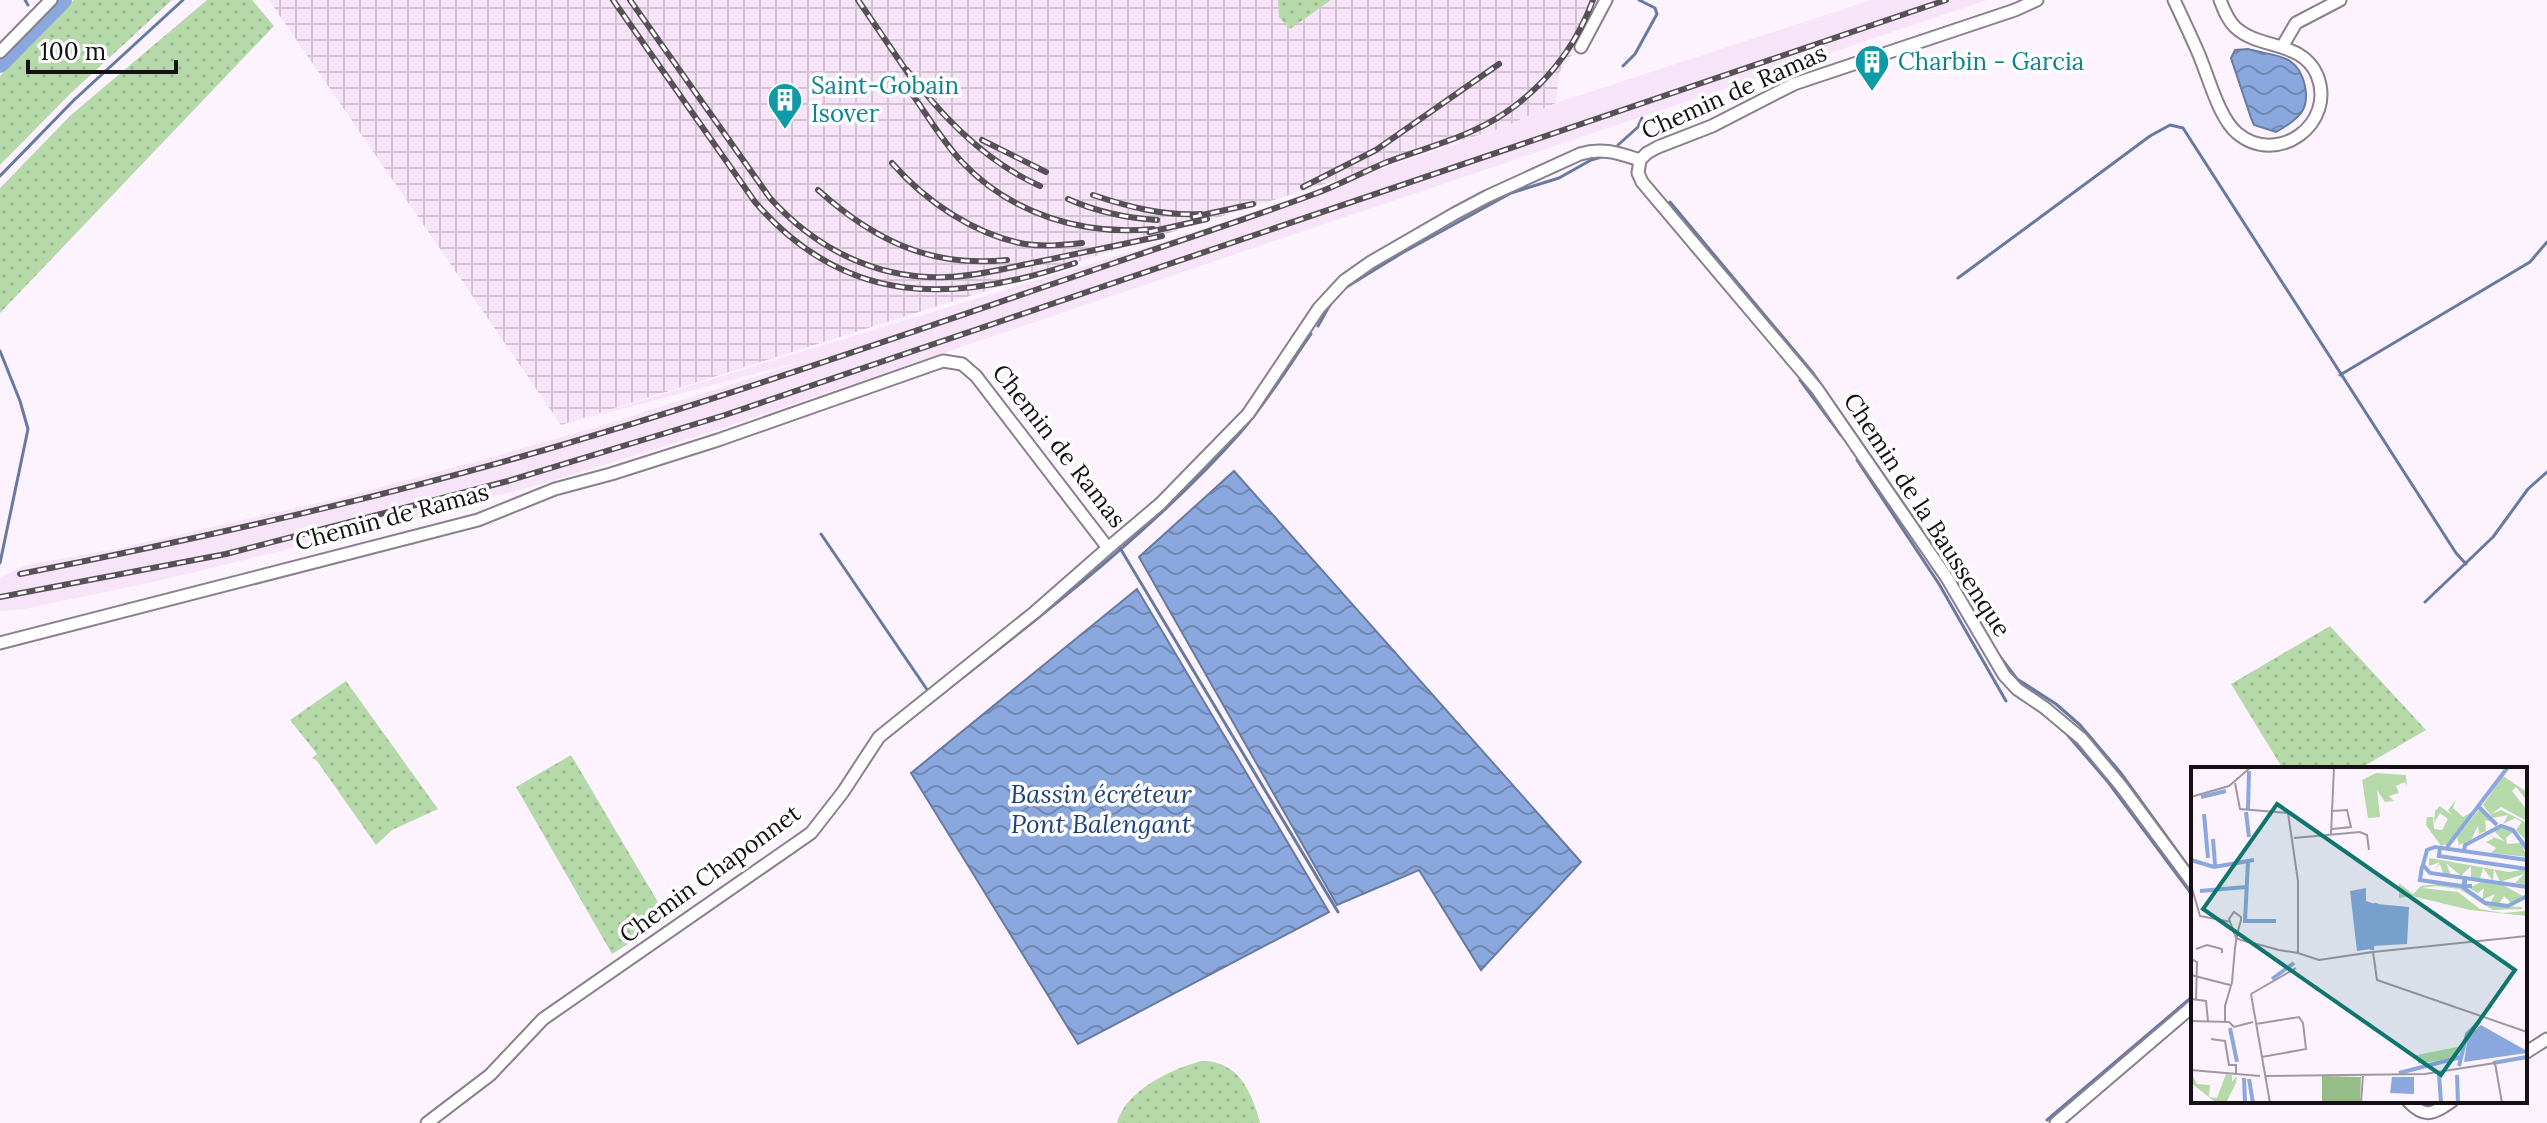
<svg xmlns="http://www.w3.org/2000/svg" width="2547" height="1123" viewBox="0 0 2547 1123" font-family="Lora,serif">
<defs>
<pattern id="industrial-grid" width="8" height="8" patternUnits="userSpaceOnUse" patternTransform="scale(2)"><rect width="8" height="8" fill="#f7e4f9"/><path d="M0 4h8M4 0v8" fill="none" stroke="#d3c3d5"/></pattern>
<pattern id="grass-dots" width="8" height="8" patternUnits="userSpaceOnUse" patternTransform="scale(2)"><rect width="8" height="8" fill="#b5d9a9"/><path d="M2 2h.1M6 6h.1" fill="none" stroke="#9bb991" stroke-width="1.8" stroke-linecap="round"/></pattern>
<pattern id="water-waves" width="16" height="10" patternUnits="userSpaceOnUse" patternTransform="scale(2)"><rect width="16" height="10" fill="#8aa8dd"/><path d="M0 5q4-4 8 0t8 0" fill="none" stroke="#7087b2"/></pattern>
</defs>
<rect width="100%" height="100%" fill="#fdf3ff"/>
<path fill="url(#industrial-grid)" d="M269 0H1599L1578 46 1559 73 1556 103 1505 127 561 425Z"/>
<path fill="#f7e4f9" d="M1871 0H1987L707 433 552 481 419 517 158 581 24 609 0 611V578L26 565 115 549 336 499 482 460 600 426 808 360 561 425 1179 237 1505 127 1556 103Z"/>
<path fill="url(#grass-dots)" d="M74 0H172L70 94 0 165V76Z
M207 0H252L274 26 0 313V188L71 115Z
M1278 0H1331L1290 29 1279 17Z
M2330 626 2426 730 2359 769H2283L2231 684Z
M346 681 438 809 392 830 376 845 317 761 312 758 317 754 290 720Z
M571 755 668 919 612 954 516 787Z
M1201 1061C1238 1060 1252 1092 1260 1123H1117C1125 1091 1171 1069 1201 1061Z"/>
<path fill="url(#water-waves)" stroke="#677aa1" stroke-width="2" d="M2248 49C2260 53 2280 54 2290 61 2305 71 2311 99 2301 113 2295 121 2285 127 2276 132L2254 125 2251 118 2231 58 2235 50Z
M1234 471 1581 862 1481 970 1419 870 1337 905 1139 557Z
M1137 589 1329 912 1078 1044 911 773Z"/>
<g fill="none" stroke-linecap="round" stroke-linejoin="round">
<path stroke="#677aa1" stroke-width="3" d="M25 0 28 5
M1623 66 1635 54 1657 14 1655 8 1639 0
M1618 145 1638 127 1642 118
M0 176 74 100 183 0
M1670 202 1813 373 1954 577 1992 644
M1958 278 2150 136 2170 125 2183 128 2456 553 2466 564
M1318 326 1331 303 1345 288 1402 253 1511 193 1559 178 1591 160 1605 156
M0 351 20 401 28 429 0 563
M2340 375 2530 262 2547 242
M1800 380 1841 435
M1857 460 1939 584 2006 701
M821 534 928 691
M1120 548 1338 912
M2425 602 2493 537 2528 489 2547 472
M1998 654 2017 679 2056 704 2080 725 2120 772 2193 873
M932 698 934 700C1037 619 1153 531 1240 433 1267 402 1288 367 1311 334
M2065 732 2108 782 2193 896
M2417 1101 2425 1106 2440 1103
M2047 1120 2193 996"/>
<path stroke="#8aa8dd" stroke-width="18" d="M0 64 63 0"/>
<defs>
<path id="minor" d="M2174 0C2182 17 2190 34 2197 50 2208 74 2218 117 2237 133 2277 167 2337 124 2317 75 2302 40 2259 50 2235 27 2227 19 2224 10 2220 0
M1581 47 1606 0
M2282 47 2296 23 2340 0
M0 52 51 0
M1640 160 1638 173 1642 182 1817 389 1947 578 2004 675 2017 689 2045 708 2082 739 2121 786 2193 883
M1640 160 1647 153 1658 147 1712 126 1794 84 2015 10 2037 0
M0 643 478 520 555 489 611 474 718 440 943 361 962 364 976 376 1108 548 1160 504 1248 414 1319 308 1344 281 1371 262 1454 214 1488 196 1580 154C1602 147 1618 153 1640 160
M2525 1053 2547 1039
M2408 1101C2425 1119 2433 1114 2452 1101
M427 1123 490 1075 543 1019 811 833 843 792 879 737 1035 612 1108 548
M2056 1123 2193 1006"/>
</defs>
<use href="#minor" stroke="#8b808d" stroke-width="15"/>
<use href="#minor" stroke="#fff" stroke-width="11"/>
<defs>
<path id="rail" d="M613 0 755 202C846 307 952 304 1075 263
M630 0 770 198C816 249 877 280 947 277 977 276 1007 268 1037 262 1079 253 1120 245 1162 236
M858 0 912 79
M907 70C942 117 986 162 1040 186
M907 87C925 111 941 140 962 162 1011 214 1083 236 1153 229
M982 140 1046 172
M892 163C925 201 975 235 1025 244 1044 247 1063 245 1082 243
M1303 187 1376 150 1499 64
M818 190C874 240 930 268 1007 260
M1093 195C1129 207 1163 216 1201 214
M1068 199C1097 212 1126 218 1157 220
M1193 217 1253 204
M1149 232 1207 219
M20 574C188 541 355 504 520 457 721 400 917 330 1114 263 1182 240 1250 218 1317 193 1341 184 1363 172 1387 162 1427 147 1470 137 1505 113 1546 85 1576 46 1593 0
M0 597 226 554 508 481 725 415 1946 0"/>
</defs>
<use href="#rail" stroke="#575157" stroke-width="6"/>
<use href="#rail" stroke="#fff" stroke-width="3" stroke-dasharray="9" stroke-linecap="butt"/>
</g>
<defs>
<symbol id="building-pin" viewBox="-11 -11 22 30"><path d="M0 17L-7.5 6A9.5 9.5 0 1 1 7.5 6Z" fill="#0f9aa8" stroke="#fff"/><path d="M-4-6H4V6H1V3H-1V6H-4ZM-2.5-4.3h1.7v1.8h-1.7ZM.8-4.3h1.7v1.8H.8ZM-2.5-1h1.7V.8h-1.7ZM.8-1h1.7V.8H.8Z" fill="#fff"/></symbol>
</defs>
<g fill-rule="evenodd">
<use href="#building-pin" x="1852" y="42" width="40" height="54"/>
<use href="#building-pin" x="765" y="80" width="40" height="54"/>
</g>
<g text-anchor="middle" stroke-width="7" stroke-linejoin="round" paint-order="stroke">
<g font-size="24" fill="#0d838f" stroke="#fff" text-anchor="start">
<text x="1898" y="70">Charbin - Garcia</text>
<text x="811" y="94">Saint-Gobain<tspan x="811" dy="28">Isover</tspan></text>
</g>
<g font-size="24" fill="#141014" stroke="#fff">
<text transform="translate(1734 92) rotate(-24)" y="8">Chemin de Ramas</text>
<text transform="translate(1059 446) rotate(52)" y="8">Chemin de Ramas</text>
<text transform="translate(1927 515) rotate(57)" y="8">Chemin de la Baussenque</text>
<text transform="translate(392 517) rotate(-15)" y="8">Chemin de Ramas</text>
<text transform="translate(710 874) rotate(-36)" y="8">Chemin Chaponnet</text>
</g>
<g font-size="26" font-style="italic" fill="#1f4080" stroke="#fff">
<text x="1101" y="803">Bassin écréteur<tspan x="1101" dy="30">Pont Balengant</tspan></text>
</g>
</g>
<g transform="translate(2191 767)">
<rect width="336" height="336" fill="#fdf3ff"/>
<path d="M185 6 215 8 216 20 214 15 205 19 208 26 198 29 203 34 194 35 186 23 189 50 177 51 171 13ZM312 9 336 25V34L325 20 321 24 336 43V54L310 40 300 47 310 43 336 56 335 73 325 63 331 55 324 51 312 57 317 48 302 51 292 38ZM265 33 262 41 272 50 281 45 258 76 250 79 235 58 236 50H242L243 62 251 63 257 52 249 46 243 56 244 44 249 39 261 48 257 43ZM290 40 301 55 294 53 295 64 288 67 287 59 280 73 268 78 266 70ZM308 61 322 65 315 71 316 77 330 76 336 90 300 86 305 81 295 75 303 71 297 68 313 74 304 65ZM238 91 318 105 336 102V118L324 116 333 107 309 115 303 102 302 114 292 101 289 112 280 110V99L270 109 255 96 260 108 252 106 249 97 242 105 249 95 238 99ZM290 115 310 117 332 129 320 136 313 129 308 137 300 135 304 127 291 133 293 121 287 126 278 121ZM208 116 222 127 230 119 247 117 267 120 294 138 331 140V142L302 143 268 122 245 119 231 121 267 125 289 142 312 146 334 144 336 149 279 143 221 129 208 131ZM271 279 268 290 227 297 226 288ZM0 305 6 317 19 318 18 330 26 331 35 307 41 308V315L46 309 45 316 36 334 24 335 0 316Z" fill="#b5d9a9"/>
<path d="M131 309 170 310 169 336H131Z" fill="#96bd88"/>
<path d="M175 121V134L184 137 180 182 166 184 159 124ZM186 137 218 140 216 177 182 179ZM290 258 336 284V286L273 295 277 269ZM201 310H223V327L199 326Z" fill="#8aa8dd"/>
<path fill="none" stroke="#8aa8dd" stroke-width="4" d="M10 30 35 24M287 39 306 58M57 42 58 4M55 45 58 70M13 47 17 91M22 72 24 98M249 80 248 89 336 102M256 80 317 0M273 84 274 78 310 59 322 63 336 82M0 93 23 100 63 93M336 93 244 80 236 83 232 98 239 106 336 120M57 94 54 154H85M231 99 229 113 270 119 294 136 317 139 336 129M274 118V111L272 119H281M9 124 55 120M181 183 185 136M81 212 103 196M39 261 46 295M302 296 336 290M268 299 276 267 289 254M208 306 270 290M248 307 250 336M266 308 267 336M53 311 54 336M58 312 62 336"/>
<path fill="none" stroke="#a098a1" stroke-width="2" d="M144 0H173M44 16 49 42 97 46 107 114V186M0 30 38 19 60 0M141 62 160 60 156 43 141 44M140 67 143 0M103 71 169 65 176 68 178 83M0 118 9 149 40 155M5 182 16 178 31 182V186M182 185 336 169M0 192 6 195 5 233M0 208 39 218M60 227 79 336M60 227 105 201M0 232 15 234 17 254M0 254 38 255 43 260 62 255M34 256V239L41 215 44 181 46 169 48 160 50 153V150L43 145 38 152 45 171 50 173 57 175 62 176 88 183 107 186 128 193 182 185 186 213 336 265M65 257 108 250 112 256 115 282 71 290M20 272 34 274 38 298H45V308M0 303 69 309M74 309 234 307 304 296 311 336M170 336 172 309"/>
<path fill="#0f766e" fill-opacity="0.15" stroke="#0f766e" stroke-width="4" d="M86 37 324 203 250 308 12 142Z"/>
<rect width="336" height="336" fill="none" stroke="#141014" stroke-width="4"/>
</g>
<path d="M28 60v12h148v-12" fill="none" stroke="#141014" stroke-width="4"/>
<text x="40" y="60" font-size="24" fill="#141014" stroke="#ffffff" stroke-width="6" paint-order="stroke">100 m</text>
</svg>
